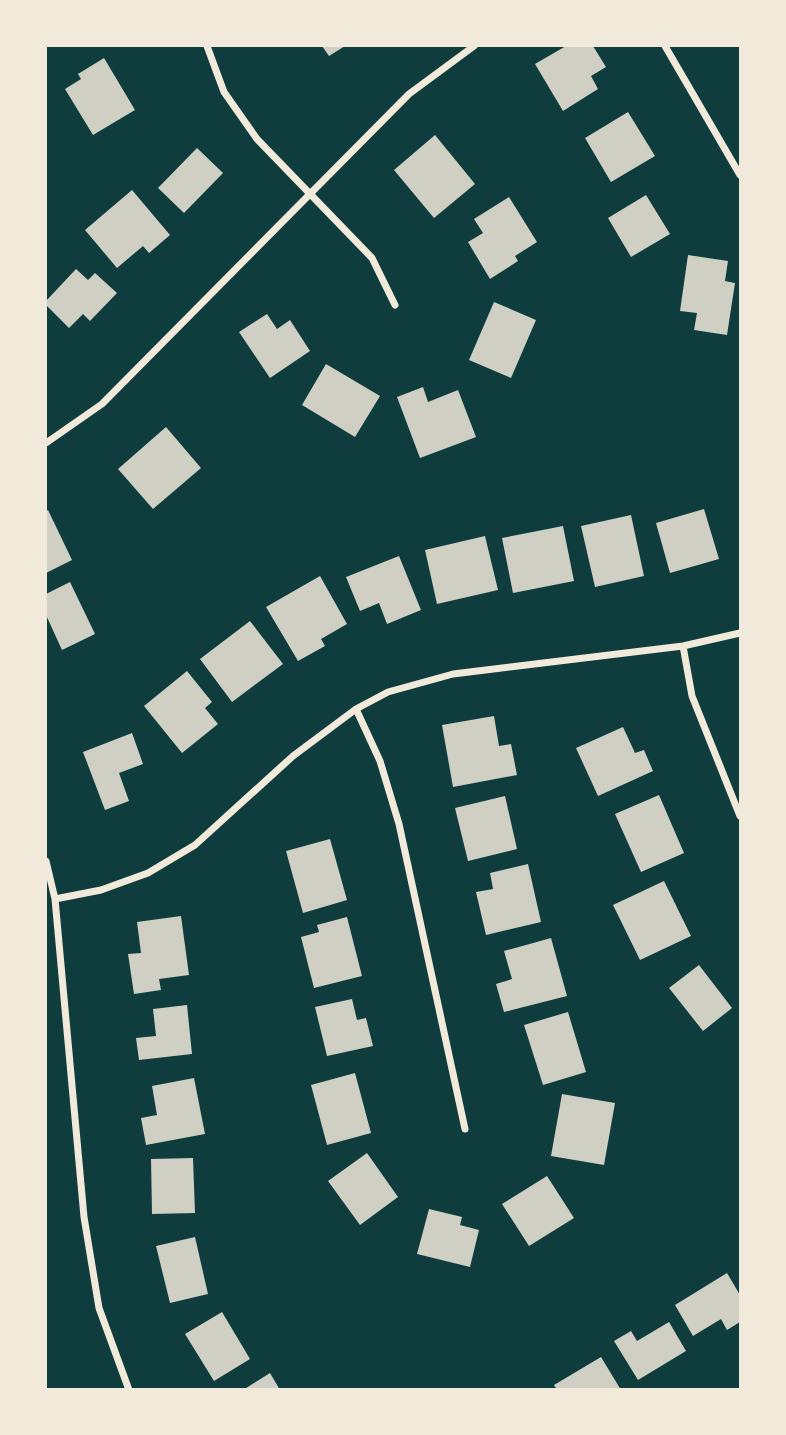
<svg xmlns="http://www.w3.org/2000/svg" width="786" height="1435" viewBox="0 0 786 1435" font-family="'Libre Baskerville',serif">
<rect width="100%" height="100%" fill="#0f3d3e"/>
<path fill="#cfcfc3" d="M322 46H345L329 56Z
M566 46H593L606 67 591 76 598 89 563 111 535 64Z
M104 58 135 110 93 135 65 89 81 79 78 74Z
M628 112 655 156 611 182 585 138Z
M435 135 475 184 434 218 394 170Z
M197 148 223 173 184 213 158 188Z
M132 190 170 235 149 253 143 246 117 268 85 230Z
M646 195 670 234 631 257 608 218Z
M509 197 537 242 515 256 518 261 490 279 468 242 483 233 474 219Z
M688 255 728 261 725 281 735 283 727 335 694 330 697 313 680 311Z
M76 269 88 280 95 273 117 293 90 321 83 314 69 328 46 305V301Z
M494 302 536 320 511 378 469 360Z
M267 314 277 329 290 320 310 351 270 378 239 332Z
M326 364 380 396 355 437 302 405Z
M423 387 428 402 458 390 476 437 420 458 397 397Z
M166 427 201 468 153 509 118 469Z
M704 509 719 559 670 573 656 523Z
M48 510 72 560 46 573V511Z
M631 515 644 576 595 587 581 526Z
M563 526 574 581 513 593 502 538Z
M485 536 498 590 437 604 425 550Z
M399 556 421 610 387 624 379 603 360 611 346 577Z
M320 576 347 624 321 639 325 646 298 661 266 607Z
M70 582 95 634 62 650 46 615V594Z
M250 621 283 664 232 702 200 659Z
M187 671 212 702 205 708 218 724 182 753 144 706Z
M494 716 499 746 511 744 517 775 453 787 442 725Z
M623 727 635 753 644 750 653 771 598 796 576 748Z
M132 733 143 764 119 773 129 801 105 810 83 752Z
M659 795 684 853 641 872 615 814Z
M505 796 517 849 468 861 455 808Z
M330 839 347 900 303 913 286 851Z
M528 864 541 922 486 935 476 892 493 889 490 873Z
M664 881 691 936 640 960 613 905Z
M181 916 189 975 159 979 161 990 134 994 128 954 141 953 137 922Z
M347 917 362 976 314 988 301 937 319 932 317 925Z
M551 938 567 996 504 1012 496 984 512 979 504 951Z
M699 965 732 1008 703 1031 669 988Z
M352 999 357 1020 366 1018 373 1046 327 1056 315 1007Z
M187 1005 192 1054 139 1060 136 1038 156 1036 153 1009Z
M568 1012 586 1072 543 1085 524 1025Z
M355 1073 371 1133 327 1145 311 1085Z
M194 1078 205 1134 146 1145 141 1118 157 1115 152 1086Z
M562 1094 615 1103 604 1165 551 1156Z
M367 1153 398 1197 360 1225 328 1181Z
M193 1158 195 1213 152 1214 151 1159Z
M547 1176 574 1218 529 1246 502 1204Z
M429 1209 462 1217 460 1225 479 1230 470 1267 417 1254Z
M195 1237 208 1294 170 1303 156 1246Z
M727 1273 740 1295V1322L727 1330 721 1319 693 1336 675 1305Z
M222 1312 250 1359 214 1381 185 1334Z
M669 1322 686 1351 638 1380 614 1341 631 1331 637 1341Z
M601 1357 621 1390H557L554 1385Z
M270 1373 280 1390H243Z"/>
<g fill="none" stroke-linecap="round" stroke-linejoin="round">
<path stroke="#f1e9da" stroke-width="7" d="M207 46 224 92 257 139 372 258 395 305
M665 46 740 175
M46 443 102 404 409 94 474 46
M683 646 692 696 740 816
M356 709 380 761 399 824 465 1129
M46 861 55 899 84 1217 99 1308 129 1390
M55 899 101 890 148 873 195 845 293 756 356 709 388 692 453 674 683 646 740 633"/>
</g>
<rect width="786" height="1435" fill="none" stroke="#f1e9da" stroke-width="94"/>
</svg>
